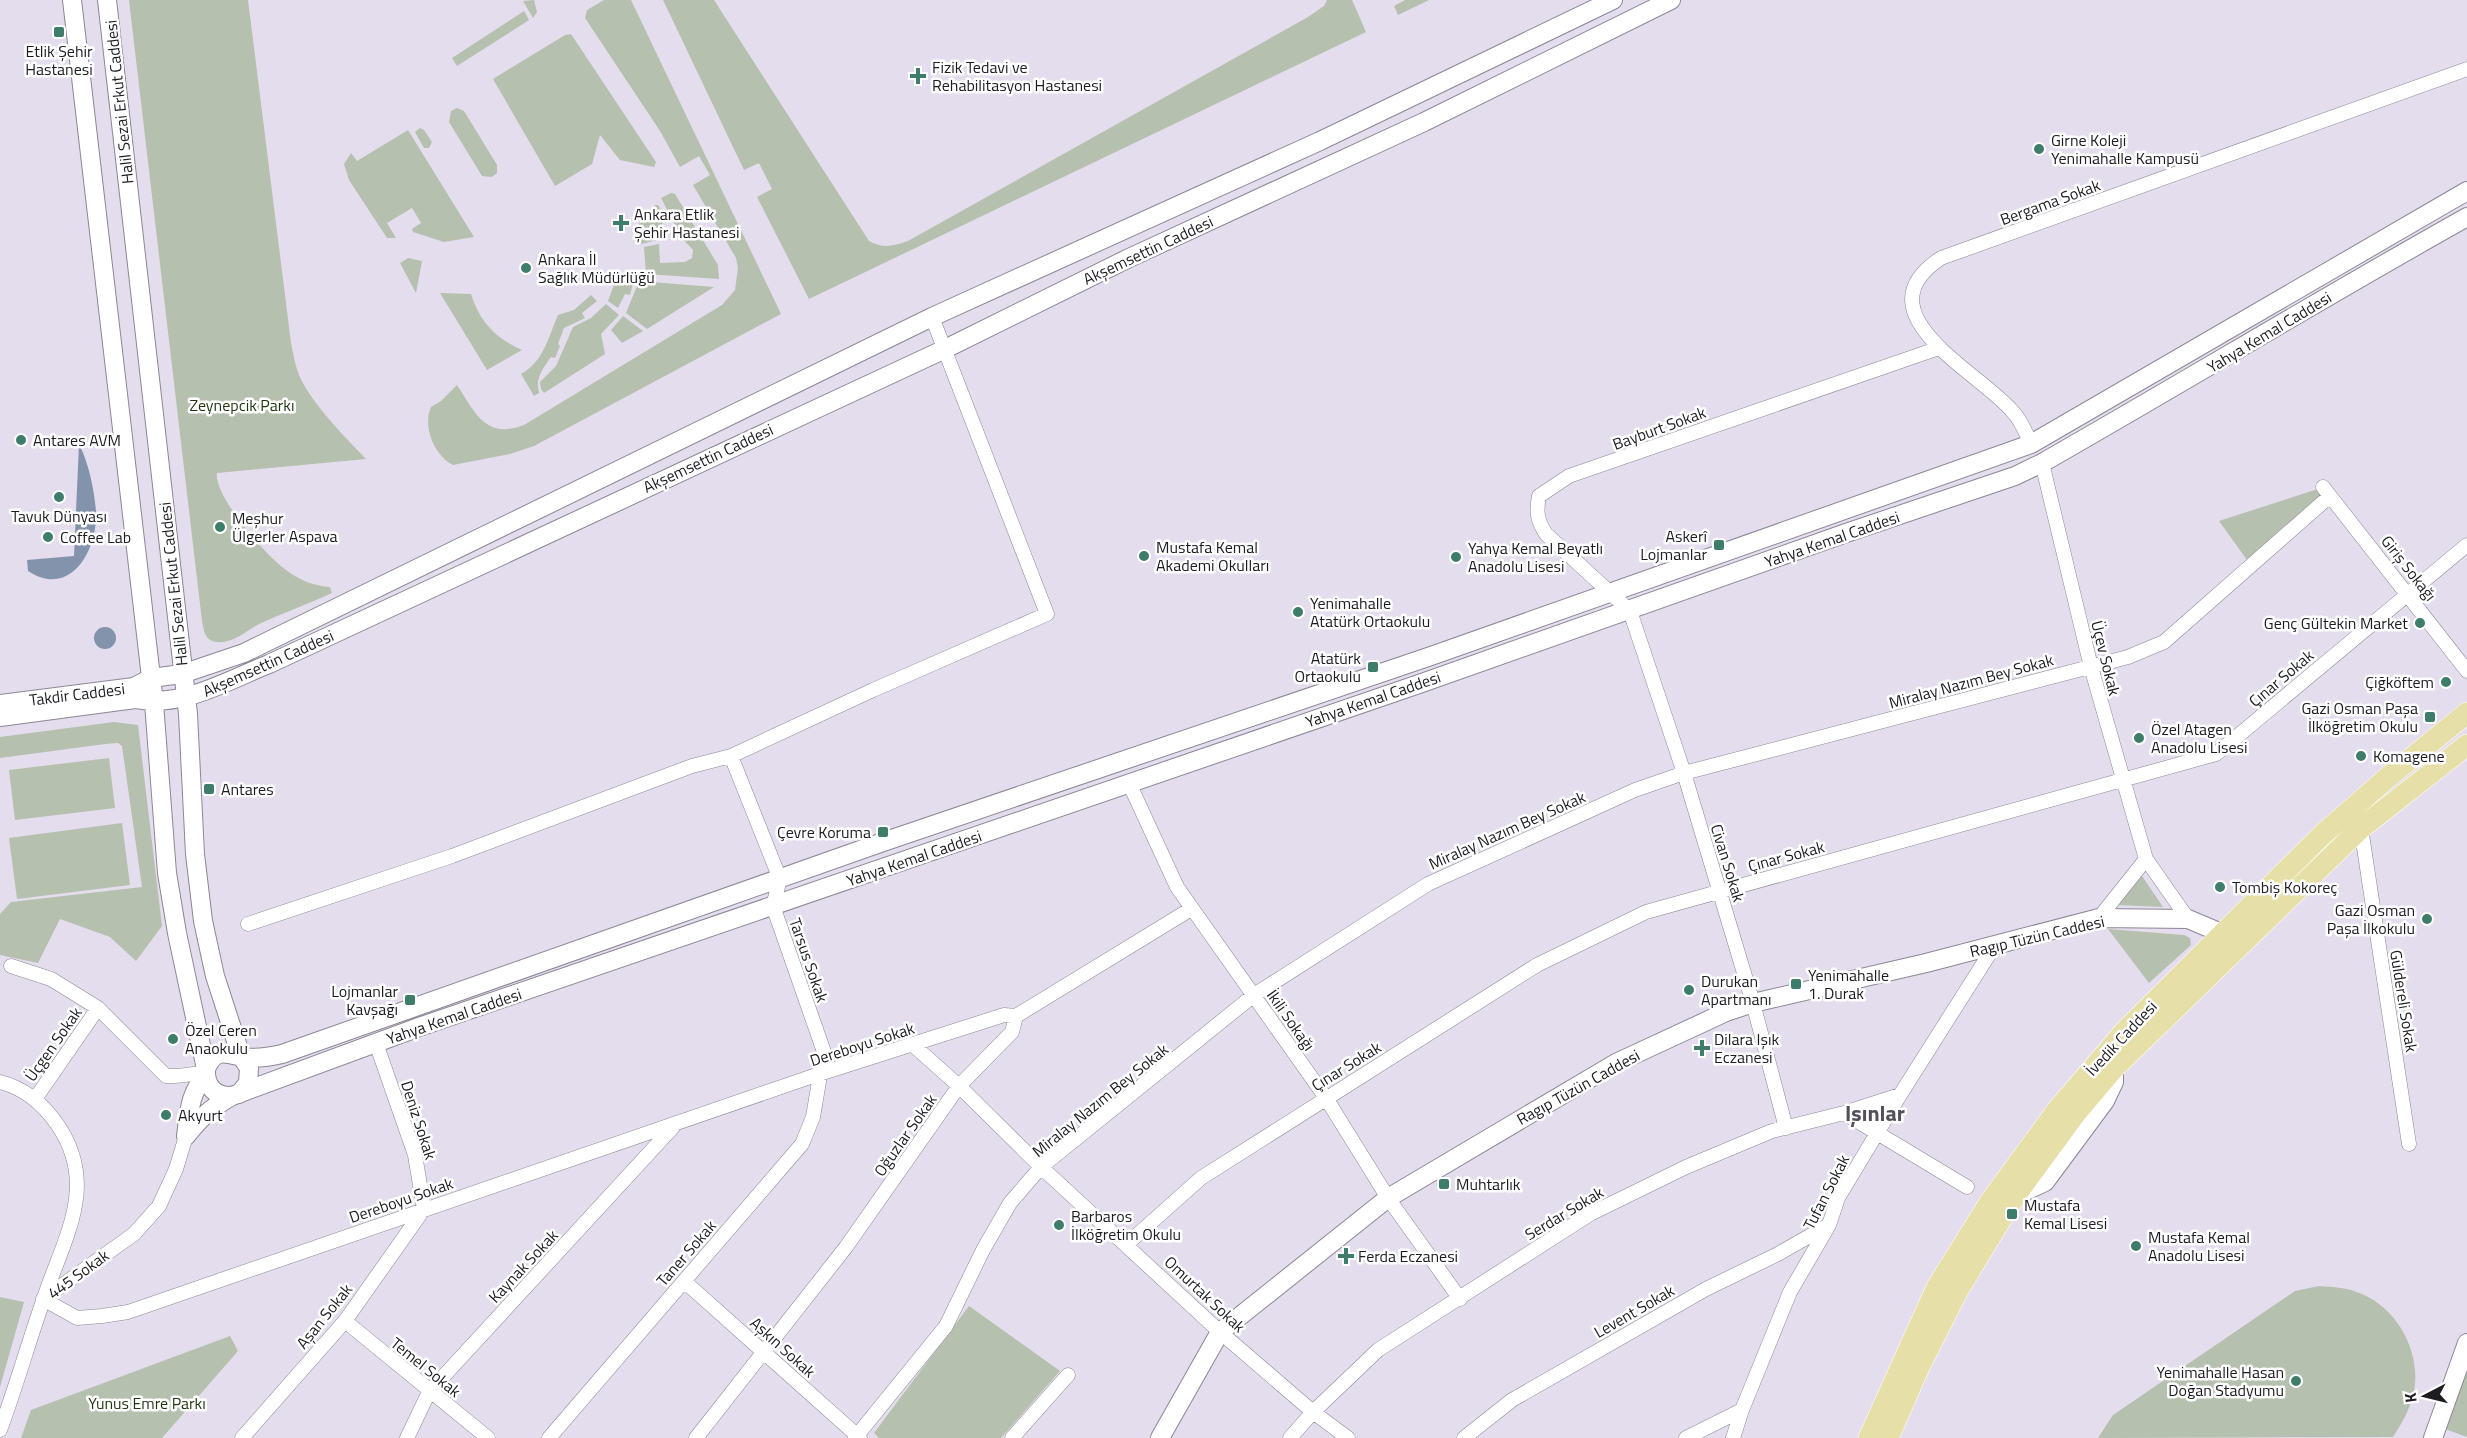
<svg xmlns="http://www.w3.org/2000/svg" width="2467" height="1438" viewBox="0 0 2467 1438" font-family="'Titillium Web',sans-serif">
<rect width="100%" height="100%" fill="#e4dded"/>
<path fill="#b5c0af" d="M129 0H248L291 343C293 353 295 365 299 375 311 403 345 437 366 459L217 473C213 495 267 557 286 570 299 580 314 586 330 587L332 593C308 604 283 613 259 624 247 631 232 644 217 642 205 641 204 631 202 621Z
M534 0 537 12 533 18 523 1Z
M604 0H631L781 314 534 446 510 454 453 465C435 456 422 427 431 407L441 401 457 385C475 412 485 440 524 425L722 305 735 290 738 268 736 258 693 185 710 175 699 156 680 167 660 131 585 18 587 10Z
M663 0H714L869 241C883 249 893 246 908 241L1308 17 1324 6 1327 0H1352L1366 32 809 299 757 197 772 189 759 163 744 170Z
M1405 0H1429L1398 15 1394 6Z
M524 11 529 20 457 66 452 58Z
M571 34 656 162 654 167 620 160 600 135 592 164 555 186 493 79 565 35Z
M457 108 464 111 497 165V173L492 177 482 176 449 122 451 111Z
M420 128 424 130 432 142 429 148H424L415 132Z
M408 130 474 237 444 242 413 232 412 229 421 223 412 208 387 223 396 238H387L349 180 344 164 351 153 357 161Z
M671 193 675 194 718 265 719 279 646 274 644 247 659 244 660 263 685 262 692 258 693 250 682 238 661 198Z
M655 205H658L665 217 661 228V239L641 244 638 224 646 221Z
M408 258 422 261 416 293 400 263Z
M616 279 634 280 630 295 625 294 618 308 608 301Z
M639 281 714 287 647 329 626 313Z
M440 293 471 294C480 322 495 338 522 350L487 370Z
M591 295 597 301 582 313 585 318 564 328 558 344 560 346 555 358 551 357C542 370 535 378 539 393L534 396 521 374C544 361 548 338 558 315L574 310Z
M606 304 619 315 601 334 605 354 544 393 541 389 540 382 556 366 573 327 591 318Z
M623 316 643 331 622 343 611 330Z
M2318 489 2323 498 2247 560 2219 521Z
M114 722 138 725 162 926 136 961 110 937 60 919 38 963 0 955V914L11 902 142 887 122 746 118 743 105 744 0 758V737Z
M109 758 115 808 15 820 9 770Z
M122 823 130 885 17 899 9 838Z
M2142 876 2163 907 2115 905Z
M2108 929 2184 935 2190 938 2191 945 2149 983Z
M2319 1286C2335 1287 2350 1288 2364 1295 2400 1311 2423 1357 2413 1396 2409 1411 2402 1423 2393 1437L2098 1438 2113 1415 2295 1291Z
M0 1297 24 1302 0 1387Z
M969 1306 1060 1371 1001 1438H879L874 1433Z
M230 1336 238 1351 162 1438H21L31 1410Z
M2467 1370V1437L2445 1429Z"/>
<path fill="#8393ac" d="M79 444C89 464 94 489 96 511 98 550 71 599 28 571L27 560 74 556Z
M94 638a11 11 0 1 1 22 0a11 11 0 1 1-22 0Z"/>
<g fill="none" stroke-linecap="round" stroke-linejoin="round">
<defs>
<path id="street" d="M2031 444C2026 433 2021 420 2013 412 1980 372 1857 314 1941 258L2467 69
M2042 463 2091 667 2146 859 2188 919
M2323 487 2467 671
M1129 783 1177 887 1326 1098 1388 1198 1460 1299
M2361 828 2409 1144
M2099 918 2146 859
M248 924 452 856 692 766 731 756 873 690 1047 614 932 317
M11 966 51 979 98 1008 166 1076C180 1077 192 1073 206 1073
M913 1045 959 1086 1041 1167 1220 1332 1313 1412 1348 1438
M0 1082C24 1088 43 1104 57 1124 100 1186 63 1239 43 1301 28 1344 16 1387 0 1430
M35 1099 98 1008
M1844 1113 1967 1187
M1786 1128 1753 1003 1684 773 1630 611 1546 534C1537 520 1536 512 1539 496L1569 476 1939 348
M1127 1244 1201 1178 1537 965 1646 912 2216 754 2467 545
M684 1281 860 1438
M43 1299 77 1318 102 1316 128 1312 819 1074 1004 1015 1016 1016
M43 1299 134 1234 159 1206 176 1169 186 1136
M345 1321 488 1438
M242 1438 345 1321 424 1209 415 1155 376 1043
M407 1438 429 1392 674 1126
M549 1438 802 1144 813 1117 824 1052 773 906 780 879 731 756
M696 1438 846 1247 959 1086 1012 1032 1016 1016 1191 909
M855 1438 946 1326 983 1250 1010 1203 1041 1167 1254 995 1428 884 1635 790 1684 773 2128 657 2164 642 2330 496
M1012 1438 1068 1375
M1290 1438 1313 1412 1378 1350 1590 1214 1686 1167 1772 1131 1844 1113 1900 1095
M1464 1438 1512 1400 1706 1289 1778 1254 1827 1226
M1686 1438 1742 1410
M1733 1438 1742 1410 1790 1292 1829 1225 1838 1198 1900 1095 1995 945"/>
<path id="secondary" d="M72 0 154 703 167 873 177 933 206 1069C205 1086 215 1097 232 1096L419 1027 1419 684 1846 533 2015 476 2042 463C2184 382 2324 297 2467 217
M107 0 188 714 195 854 203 921 215 976 241 1056 249 1068 248 1083 239 1094
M0 704 134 687 151 678 182 674 244 653 932 317 1320 141 1613 0
M0 717 135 699C183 708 226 681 269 664L945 349 1127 259 1424 122 1671 0
M206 1069C215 1048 225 1053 242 1057 255 1059 269 1057 282 1054L883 842 1431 656 2031 444 2467 191
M186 1136C189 1115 189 1093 205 1077
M186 1136C200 1118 212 1107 232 1096
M2015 1196 2045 1182 2105 1101 2114 1082V1068
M1160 1438 1220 1332 1388 1198 1616 1063 1726 1012 1753 1003 1926 963 2099 918 2188 919 2233 938
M2433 1438 2467 1343"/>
<path id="primary" d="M1869 1438 1937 1287 1990 1202 2058 1109 2125 1031 2322 835 2387 778 2467 713
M1888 1438 1919 1367 1958 1290 2015 1196 2075 1114 2114 1068 2361 828 2467 745"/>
</defs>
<use href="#street" stroke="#8d8695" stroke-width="15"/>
<use href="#secondary" stroke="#8d8695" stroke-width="20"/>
<use href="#primary" stroke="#fff" stroke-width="22"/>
<use href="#street" stroke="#fff" stroke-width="14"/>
<use href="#secondary" stroke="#fff" stroke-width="18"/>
<use href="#primary" stroke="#e7dfa8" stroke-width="21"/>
</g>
<g fill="#3e7d6a" stroke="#fff" stroke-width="2">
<rect x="53" y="26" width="12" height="12" rx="3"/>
<path d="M915 67h6v6h6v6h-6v6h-6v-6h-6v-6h6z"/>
<circle cx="2039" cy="149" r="6"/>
<path d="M618 214h6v6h6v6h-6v6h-6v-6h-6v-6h6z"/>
<circle cx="526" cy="268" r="6"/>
<circle cx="21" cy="440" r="6"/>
<circle cx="59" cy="497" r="6"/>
<circle cx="220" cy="527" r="6"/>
<circle cx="48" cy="537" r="6"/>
<rect x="1713" y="539" width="12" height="12" rx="3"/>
<circle cx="1144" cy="556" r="6"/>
<circle cx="1456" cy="557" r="6"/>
<circle cx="1298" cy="612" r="6"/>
<circle cx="2420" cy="623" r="6"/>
<rect x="1367" y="661" width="12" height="12" rx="3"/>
<circle cx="2446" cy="682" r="6"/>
<rect x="2424" y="711" width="12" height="12" rx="3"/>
<circle cx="2139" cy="738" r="6"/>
<circle cx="2361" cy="756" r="6"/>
<rect x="203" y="783" width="12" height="12" rx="3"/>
<rect x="877" y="826" width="12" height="12" rx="3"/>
<circle cx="2220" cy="887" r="6"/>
<circle cx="2427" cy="919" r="6"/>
<rect x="1790" y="978" width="12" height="12" rx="3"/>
<circle cx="1689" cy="990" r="6"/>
<rect x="404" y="994" width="12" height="12" rx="3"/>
<circle cx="173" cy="1039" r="6"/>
<path d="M1699 1039h6v6h6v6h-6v6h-6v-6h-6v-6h6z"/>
<circle cx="166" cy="1115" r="6"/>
<rect x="1438" y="1178" width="12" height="12" rx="3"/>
<rect x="2006" y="1208" width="12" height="12" rx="3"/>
<circle cx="1059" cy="1225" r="6"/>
<circle cx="2136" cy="1246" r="6"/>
<path d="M1343 1247h6v6h6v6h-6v6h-6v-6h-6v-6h6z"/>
<circle cx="2296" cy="1381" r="6"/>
</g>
<g text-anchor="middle" stroke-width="5" stroke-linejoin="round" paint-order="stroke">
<g font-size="16" fill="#1e1b21" stroke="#fff" text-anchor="start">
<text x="59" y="57" text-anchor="middle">Etlik Şehir<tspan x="59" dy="18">Hastanesi</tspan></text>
<text x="932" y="73">Fizik Tedavi ve<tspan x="932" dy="18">Rehabilitasyon Hastanesi</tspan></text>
<text x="2051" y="146">Girne Koleji<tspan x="2051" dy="18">Yenimahalle Kampusü</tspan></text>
<text x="634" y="220">Ankara Etlik<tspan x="634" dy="18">Şehir Hastanesi</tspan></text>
<text x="538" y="265">Ankara İl<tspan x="538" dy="18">Sağlık Müdürlüğü</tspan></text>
<text x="33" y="446">Antares AVM</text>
<text x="59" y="522" text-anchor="middle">Tavuk Dünyası</text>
<text x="232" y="524">Meşhur<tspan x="232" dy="18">Ülgerler Aspava</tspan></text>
<text x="1707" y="542" text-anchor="end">Askerî<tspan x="1707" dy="18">Lojmanlar</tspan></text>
<text x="60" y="543">Coffee Lab</text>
<text x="1156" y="553">Mustafa Kemal<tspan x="1156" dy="18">Akademi Okulları</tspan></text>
<text x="1468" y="554">Yahya Kemal Beyatlı<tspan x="1468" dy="18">Anadolu Lisesi</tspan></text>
<text x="1310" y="609">Yenimahalle<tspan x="1310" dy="18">Atatürk Ortaokulu</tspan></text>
<text x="2408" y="629" text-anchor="end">Genç Gültekin Market</text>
<text x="1361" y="664" text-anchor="end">Atatürk<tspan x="1361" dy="18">Ortaokulu</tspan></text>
<text x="2434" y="688" text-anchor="end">Çiğköftem</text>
<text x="2418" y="714" text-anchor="end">Gazi Osman Paşa<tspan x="2418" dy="18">İlköğretim Okulu</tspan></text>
<text x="2151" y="735">Özel Atagen<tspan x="2151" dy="18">Anadolu Lisesi</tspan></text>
<text x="2373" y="762">Komagene</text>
<text x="221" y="795">Antares</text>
<text x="871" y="838" text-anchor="end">Çevre Koruma</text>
<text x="2232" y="893">Tombiş Kokoreç</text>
<text x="2415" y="916" text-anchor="end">Gazi Osman<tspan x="2415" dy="18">Paşa İlkokulu</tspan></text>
<text x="1808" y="981">Yenimahalle<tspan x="1808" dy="18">1. Durak</tspan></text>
<text x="1701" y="987">Durukan<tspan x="1701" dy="18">Apartmanı</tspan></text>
<text x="398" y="997" text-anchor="end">Lojmanlar<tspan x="398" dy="18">Kavşağı</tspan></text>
<text x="185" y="1036">Özel Ceren<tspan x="185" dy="18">Anaokulu</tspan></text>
<text x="1714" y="1045">Dilara Işık<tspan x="1714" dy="18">Eczanesi</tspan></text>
<text x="178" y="1121">Akyurt</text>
<text x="1456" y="1190">Muhtarlık</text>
<text x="2024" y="1211">Mustafa<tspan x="2024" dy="18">Kemal Lisesi</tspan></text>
<text x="1071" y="1222">Barbaros<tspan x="1071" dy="18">İlköğretim Okulu</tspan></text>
<text x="2148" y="1243">Mustafa Kemal<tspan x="2148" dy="18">Anadolu Lisesi</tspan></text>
<text x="1358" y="1262">Ferda Eczanesi</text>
<text x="2284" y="1378" text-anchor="end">Yenimahalle Hasan<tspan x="2284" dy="18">Doğan Stadyumu</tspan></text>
</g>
<g font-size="16" fill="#1e1b21" stroke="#fff">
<text transform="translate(119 102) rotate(-96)" y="6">Halil Sezai Erkut Caddesi</text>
<text transform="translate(2050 202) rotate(-20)" y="6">Bergama Sokak</text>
<text transform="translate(1148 250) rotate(-25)" y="6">Akşemsettin Caddesi</text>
<text transform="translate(2269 332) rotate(-31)" y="6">Yahya Kemal Caddesi</text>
<text transform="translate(1659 428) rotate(-20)" y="6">Bayburt Sokak</text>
<text transform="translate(708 458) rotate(-25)" y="6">Akşemsettin Caddesi</text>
<text transform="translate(1832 539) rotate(-19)" y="6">Yahya Kemal Caddesi</text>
<text transform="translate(2409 568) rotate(52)" y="6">Giriş Sokağı</text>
<text transform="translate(173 584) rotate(-96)" y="6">Halil Sezai Erkut Caddesi</text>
<text transform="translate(2106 658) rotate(76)" y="6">Üçev Sokak</text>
<text transform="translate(268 663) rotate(-24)" y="6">Akşemsettin Caddesi</text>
<text transform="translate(2281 678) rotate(-40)" y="6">Çınar Sokak</text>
<text transform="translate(1971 681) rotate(-15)" y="6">Miralay Nazım Bey Sokak</text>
<text transform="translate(77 694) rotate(-7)" y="6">Takdir Caddesi</text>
<text transform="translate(1373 699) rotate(-19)" y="6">Yahya Kemal Caddesi</text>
<text transform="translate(1507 830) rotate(-24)" y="6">Miralay Nazım Bey Sokak</text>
<text transform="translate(1786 856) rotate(-15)" y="6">Çınar Sokak</text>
<text transform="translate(914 858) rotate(-19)" y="6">Yahya Kemal Caddesi</text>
<text transform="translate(1728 863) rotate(73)" y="6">Civan Sokak</text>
<text transform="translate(2037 936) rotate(-13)" y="6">Ragıp Tüzün Caddesi</text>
<text transform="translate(809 960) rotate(71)" y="6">Tarsus Sokak</text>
<text transform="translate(2404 1001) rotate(81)" y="6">Güldereli Sokak</text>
<text transform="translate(454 1016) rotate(-19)" y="6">Yahya Kemal Caddesi</text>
<text transform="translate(1291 1020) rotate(55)" y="6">İkili Sokağı</text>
<text transform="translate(2121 1038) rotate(-47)" y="6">İvedik Caddesi</text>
<text transform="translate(53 1044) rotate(-55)" y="6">Üçgen Sokak</text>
<text transform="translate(862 1044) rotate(-18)" y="6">Dereboyu Sokak</text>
<text transform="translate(1346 1066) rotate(-32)" y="6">Çınar Sokak</text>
<text transform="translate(1578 1087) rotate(-29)" y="6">Ragıp Tüzün Caddesi</text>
<text transform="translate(1100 1100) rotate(-39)" y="6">Miralay Nazım Bey Sokak</text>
<text transform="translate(419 1120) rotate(72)" y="6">Deniz Sokak</text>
<text transform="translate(905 1135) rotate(-55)" y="6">Oğuzlar Sokak</text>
<text transform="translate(1826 1192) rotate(-63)" y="6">Tufan Sokak</text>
<text transform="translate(401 1200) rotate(-19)" y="6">Dereboyu Sokak</text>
<text transform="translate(1564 1213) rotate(-31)" y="6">Serdar Sokak</text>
<text transform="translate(686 1253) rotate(-49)" y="6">Taner Sokak</text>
<text transform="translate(523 1266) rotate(-47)" y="6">Kaynak Sokak</text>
<text transform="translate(78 1274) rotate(-36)" y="6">445 Sokak</text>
<text transform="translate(1205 1294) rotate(43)" y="6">Omurtak Sokak</text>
<text transform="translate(1634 1311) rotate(-30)" y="6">Levent Sokak</text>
<text transform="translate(324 1316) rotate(-51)" y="6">Aşan Sokak</text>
<text transform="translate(783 1347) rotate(42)" y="6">Aşkın Sokak</text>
<text transform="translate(426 1367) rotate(39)" y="6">Temel Sokak</text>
</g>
<g font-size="16" fill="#1d360e" stroke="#fff">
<text x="242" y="411">Zeynepcik Parkı</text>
<text x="147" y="1409">Yunus Emre Parkı</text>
</g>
<g font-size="22" font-weight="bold" fill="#544e5c" stroke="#fff">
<text x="1875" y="1121">Işınlar</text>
</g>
</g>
<g transform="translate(2425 1396) rotate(263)" stroke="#ffffff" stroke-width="4.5" paint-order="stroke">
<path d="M0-4.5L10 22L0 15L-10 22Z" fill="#1e1b21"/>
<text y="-9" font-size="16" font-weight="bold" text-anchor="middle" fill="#1e1b21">K</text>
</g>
</svg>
